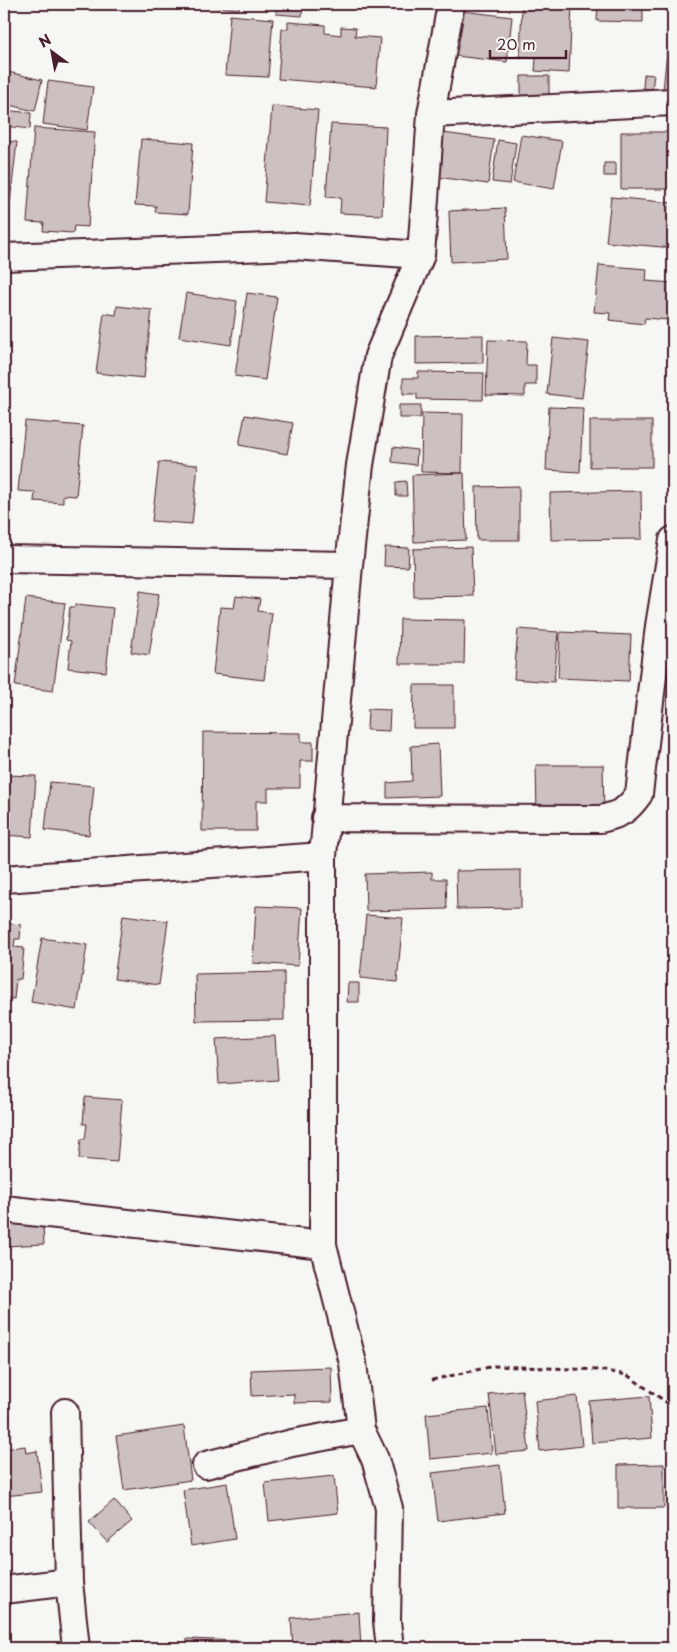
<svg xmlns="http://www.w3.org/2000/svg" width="677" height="1652" viewBox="0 0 677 1652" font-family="'Playpen Sans',sans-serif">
<rect width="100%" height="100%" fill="#f6f6f2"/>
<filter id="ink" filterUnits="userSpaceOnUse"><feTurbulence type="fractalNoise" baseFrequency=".02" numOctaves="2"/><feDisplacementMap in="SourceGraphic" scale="10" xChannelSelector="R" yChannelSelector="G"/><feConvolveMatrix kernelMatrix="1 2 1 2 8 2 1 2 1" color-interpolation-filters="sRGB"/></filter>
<g filter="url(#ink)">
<path fill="#ccc1c0" stroke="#4a1f2b" d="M4 4H7L4 56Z
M175 4H240L239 9Z
M277 4H303L302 16 276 14Z
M522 4H572L569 73 535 71 536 58 520 57Z
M598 4H643V22L597 21Z
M672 4H673V91L663 90Z
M462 11 512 17 507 62 456 56Z
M230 15 273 19 268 77 225 75Z
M288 22 325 25V33L341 35V27L356 28 355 36 380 38 376 87 278 79 282 29H288Z
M4 71 42 80 35 111 9 105 10 100 4 99 7 89 4 88Z
M644 74 654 75 652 89 643 88Z
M521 76H549V96L521 97Z
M48 81 93 87 87 130 43 124Z
M272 106 318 110 310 206 264 202Z
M4 110 31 113 30 129 4 126Z
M331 124 386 127 382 215 340 213 341 198 326 197Z
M34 128 95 132 88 227 74 226 73 233 43 231 44 223 27 222Z
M621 132H673V162H669L670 189H621Z
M443 133 494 140 488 184 437 177Z
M521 135 562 141 554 189 513 182Z
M141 139 193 143 188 214 155 212 156 206 135 205Z
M498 140 516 143 510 184 492 182Z
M4 141 17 142 8 220 4 219Z
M604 163H616V176H604Z
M611 197 673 203V248L606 242Z
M505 208 507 259 451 262 449 211Z
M599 265 647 269 646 281 673 283 669 320 645 318 644 324 609 320 610 313 594 312Z
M186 293 237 301 231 345 179 337Z
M247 293 277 297 265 380 235 376Z
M117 306 152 310 144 378 96 373 104 313 116 315Z
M483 335V363L416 364V336Z
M553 338 589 342 582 398 547 394Z
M488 340 527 341 526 365H536V385H525V396L486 395Z
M418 372 484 373 483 400 417 399V394H403V378H418Z
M399 405H421L420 418H399Z
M549 407 583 408 580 472 546 470Z
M422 413 463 414 462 473 421 472Z
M245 415 293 423 287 454 239 445Z
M25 421 83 426 76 496 63 495V503L34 501 35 492 18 491Z
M590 421H652V467H590Z
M393 447 417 450 416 465 392 462Z
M159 462 198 465 192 524 152 521Z
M464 473 466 540 414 542 412 475Z
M406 481 407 496H396V482Z
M519 486V540H477L476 487Z
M641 491 642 539 551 540 550 493Z
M385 547 409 548 408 567 384 566Z
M471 547 473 596 414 597 413 549Z
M140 591 159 594 149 655 131 652Z
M236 596 260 599 258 611 272 613 264 680 213 674 220 607 234 608Z
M26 598 65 603 53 691 15 686Z
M76 604 113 608 106 672 68 668 71 641 66 640 70 607H75Z
M400 619 465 620 464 664H399Z
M518 629 558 632 554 682 514 679Z
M560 632 631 635 629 681 558 678Z
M414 685H454V728H413Z
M368 709 390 710 389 731 367 730Z
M203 732 301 733V742H313V761H300V788H268V801H256V831H202Z
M438 744 440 796 387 798V783L412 781 411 746Z
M536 765H603L604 814 537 815Z
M4 775 36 776 32 837 4 835Z
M50 782 94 786 89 835 45 830Z
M521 870V908L457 909 456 871Z
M432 872V879H446L447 909 366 911 365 874Z
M256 906 302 908 298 966 253 963Z
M123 915 168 921 159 985 114 979Z
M366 915 403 918 397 982 360 978Z
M4 923 21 925 20 939H15L14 947 24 948 21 979H16L14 999 4 998Z
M42 938 87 945 77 1010 31 1002Z
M284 972V1020L196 1021 195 974Z
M348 983H359V1002H347Z
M275 1036 278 1080 219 1084 216 1039Z
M85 1097 122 1100 117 1162 79 1159 81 1139H85L87 1124H83Z
M42 1209 44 1244 4 1246V1211Z
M331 1367 332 1402 294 1403V1394L252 1396 251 1370Z
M522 1390 529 1451 496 1454 489 1394Z
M577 1396 582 1446 540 1451 535 1401Z
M649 1396 652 1438 592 1443 589 1401Z
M488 1408 492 1453 430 1459 426 1414Z
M184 1426 191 1480 124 1490 116 1436Z
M25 1446 26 1453 37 1451 42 1492 4 1496V1449Z
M664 1464V1508H618V1465Z
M500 1465 505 1513 438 1521 432 1473Z
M334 1476 338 1513 269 1521 265 1483Z
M227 1483 235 1539 191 1546 183 1490Z
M114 1500 132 1521 107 1542 89 1522Z
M359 1612 361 1648H293L291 1618Z
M187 1639 241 1641V1648H187Z
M168 1642V1648H122V1643Z"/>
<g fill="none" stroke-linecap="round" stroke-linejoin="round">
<defs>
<path id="minor" d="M431 114 673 102
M4 257 294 246 421 255
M4 559 349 565
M325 818 601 819C621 814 627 811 639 794L659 626 673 540
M4 879 323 856
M4 1209 323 1245
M65 1412 69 1582 76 1648
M206 1465 292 1443 361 1430
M4 1590 69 1582
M390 1648 387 1621 389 1508 375 1459 361 1430 353 1363 323 1245V856L349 565 360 465 378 356 421 255 431 114 451 4"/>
</defs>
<use href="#minor" stroke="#4a1f2b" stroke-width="30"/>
<path stroke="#4a1f2b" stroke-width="3" stroke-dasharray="5 4" stroke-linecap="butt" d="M432 1380 494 1366 600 1370 627 1375 669 1404 673 1417"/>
<use href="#minor" stroke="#f6f6f2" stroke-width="26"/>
</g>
</g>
<rect width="677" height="1652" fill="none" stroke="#f6f6f2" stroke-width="20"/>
<rect x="10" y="10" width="657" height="1632" fill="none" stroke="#4a1f2b" stroke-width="2" filter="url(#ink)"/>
<g transform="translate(52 52) rotate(328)" stroke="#f6f6f2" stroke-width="4" paint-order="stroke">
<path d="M0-4L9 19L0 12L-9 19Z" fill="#4a1f2b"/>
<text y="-8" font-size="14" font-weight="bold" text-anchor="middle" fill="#4a1f2b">N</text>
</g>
<path d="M490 50v8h76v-8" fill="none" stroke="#4a1f2b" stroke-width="2.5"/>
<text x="497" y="50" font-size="15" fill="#4a1f2b" stroke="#f6f6f2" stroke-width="4" paint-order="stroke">20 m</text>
</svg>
